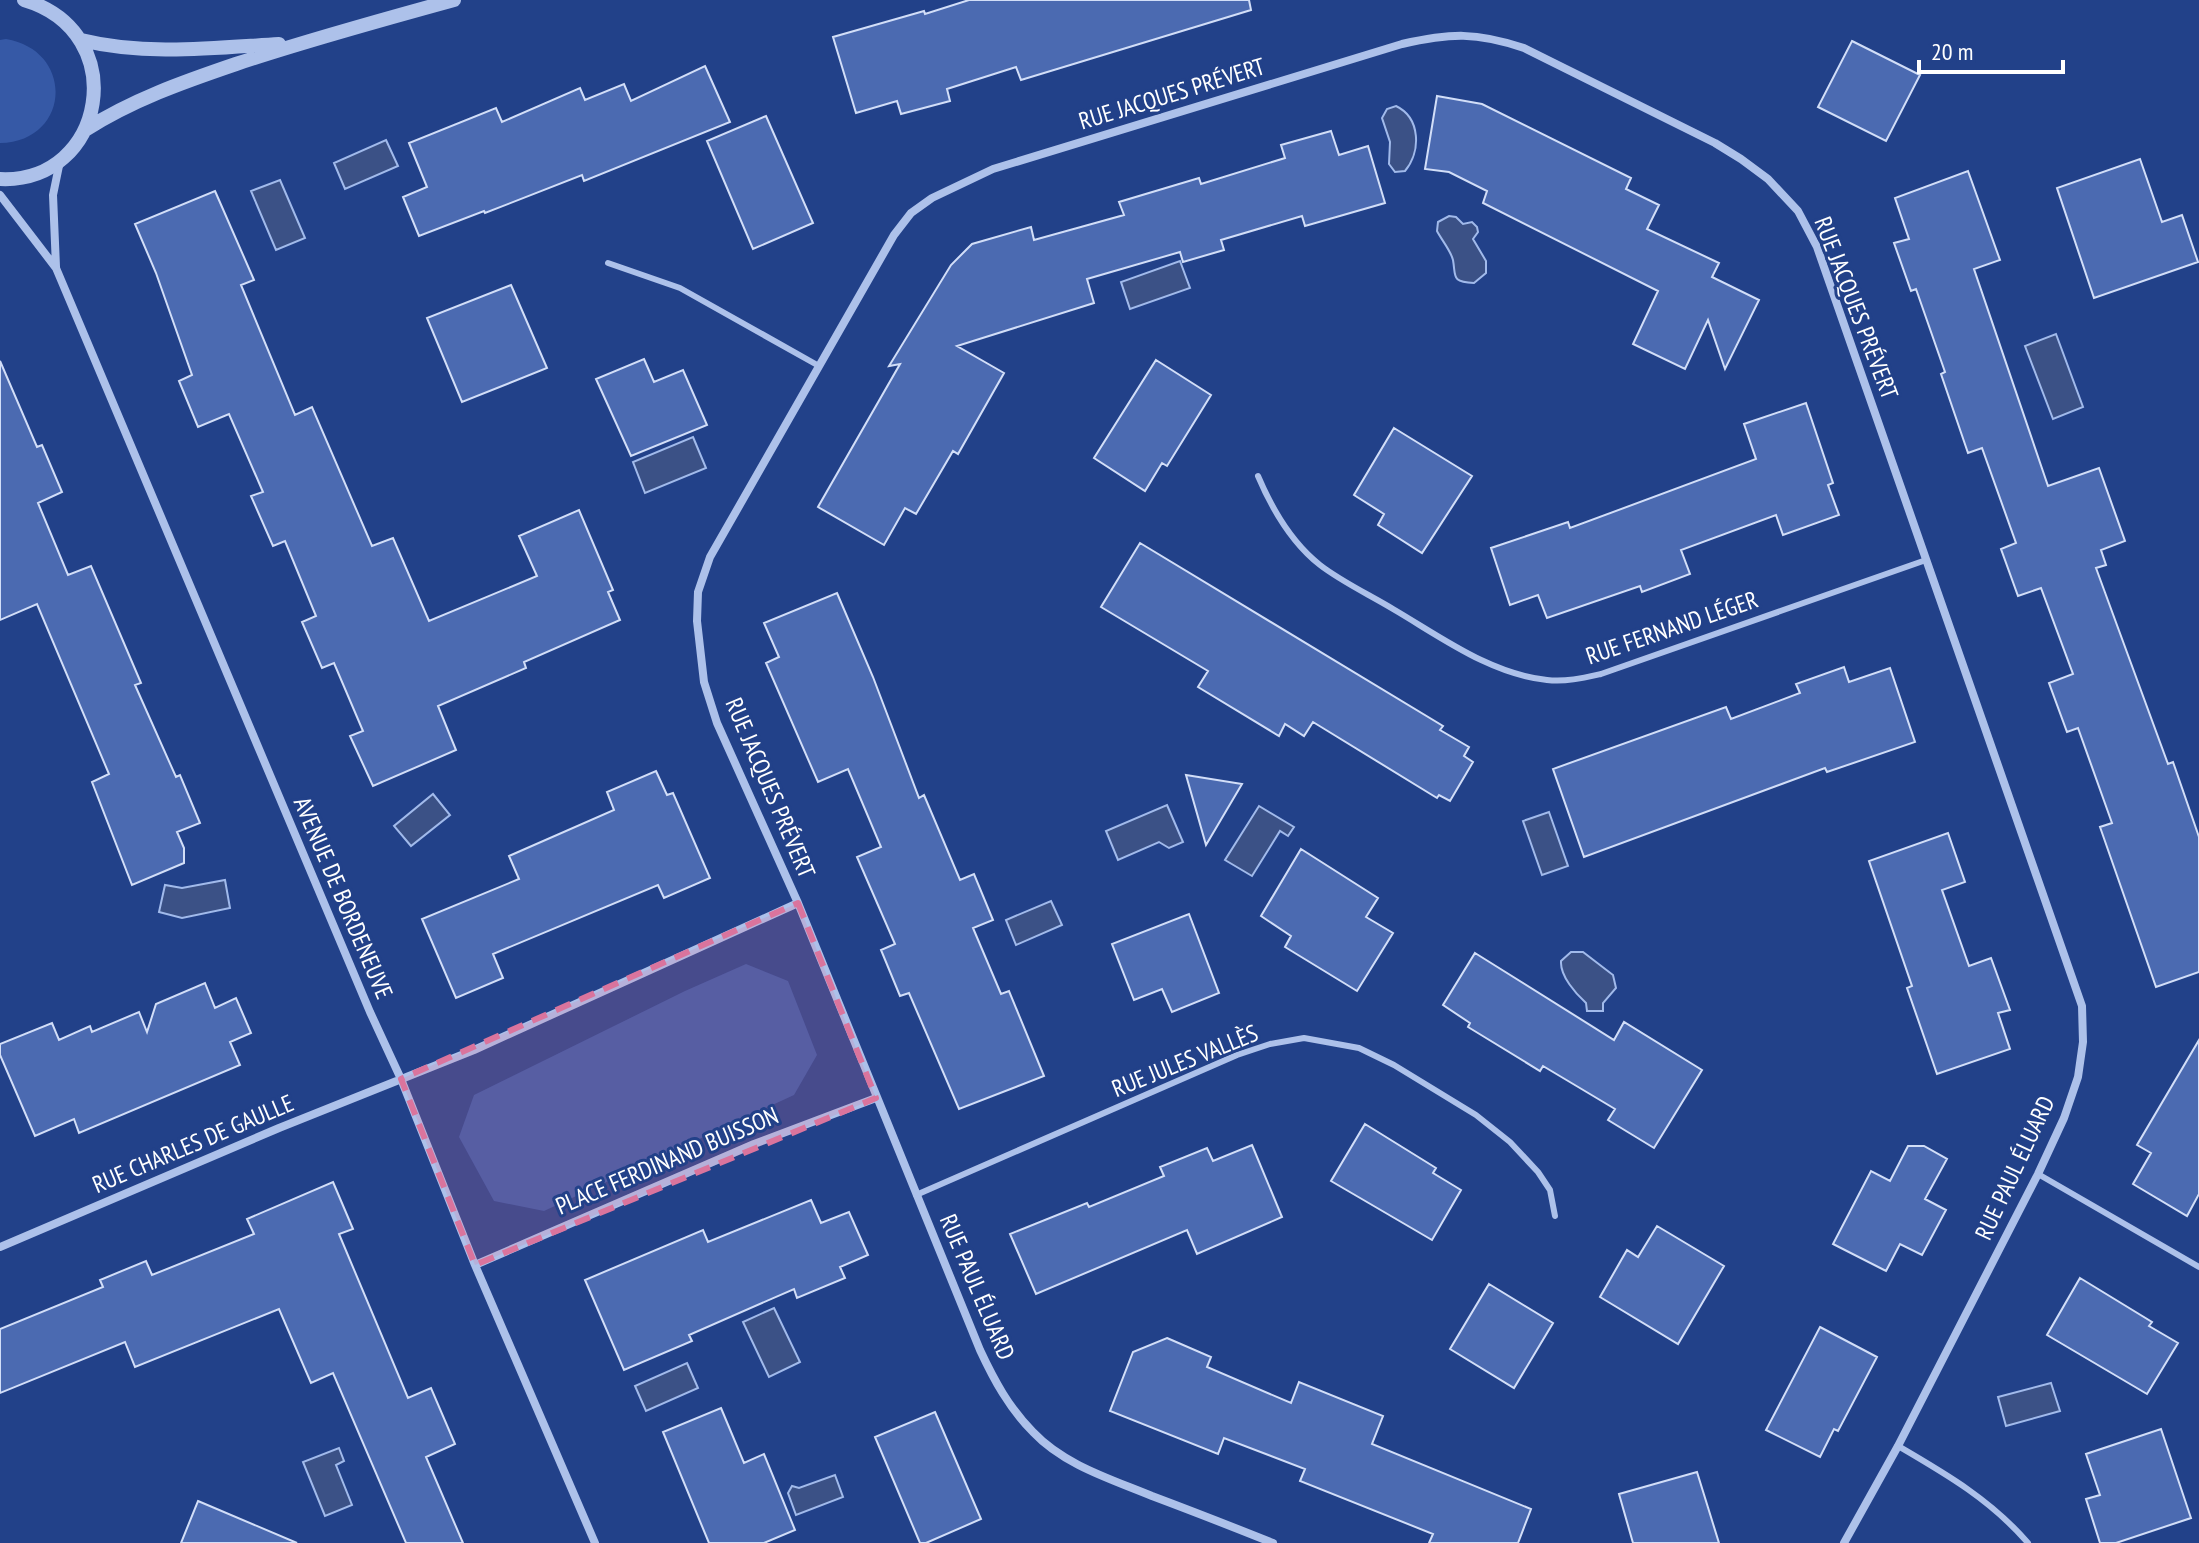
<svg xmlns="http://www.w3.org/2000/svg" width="2199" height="1543" viewBox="0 0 2199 1543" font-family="'PT Sans Narrow',sans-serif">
<rect width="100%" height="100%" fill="#224189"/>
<path fill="#3659a6" d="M6 39C76 51 70 142 0 143V40Z
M746 964 788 981 817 1055 794 1095 544 1211 494 1201 459 1137 474 1095 685 991Z"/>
<path fill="#3b5186" stroke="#a1baeb" stroke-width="2" d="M1396 106C1421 118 1421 152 1405 171L1395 172 1389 164 1390 142 1382 118 1387 109Z
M386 140 398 166 345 189 334 163Z
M280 180 305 238 276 250 251 191Z
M1449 216 1456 217 1463 224 1472 222 1477 227 1478 232 1473 239 1486 261V273L1474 283C1451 282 1456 277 1453 260 1451 251 1441 239 1437 231L1438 222Z
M1180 261 1190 288 1130 309 1121 282Z
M2056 334 2083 407 2053 419 2025 346Z
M693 437 706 468 645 493 633 462Z
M433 794 450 815 411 846 394 826Z
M1167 805 1183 842 1169 848 1159 842 1118 860 1106 831Z
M1259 806 1294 827 1288 836 1280 831 1252 876 1225 860Z
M1549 812 1568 866 1542 875 1523 821Z
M225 880 230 908 182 918 159 912 165 885 182 888Z
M1051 901 1062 925 1016 945 1006 920Z
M1571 952H1583L1613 975 1616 988 1603 1003V1011H1587L1586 1003C1576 994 1560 976 1561 961Z
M774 1308 800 1362 769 1377 743 1322Z
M687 1363 698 1388 646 1411 635 1386Z
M2051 1383 2060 1411 2006 1426 1998 1397Z
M339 1448 344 1461 336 1465 352 1505 325 1516 303 1462Z
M835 1475 843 1497 796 1515 788 1493 792 1486 799 1488Z"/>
<path fill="#4b6ab1" stroke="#d2def8" stroke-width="2" d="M969 0H1249L1251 10 1021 80 1016 67 947 89 950 101 901 114 897 101 856 113 833 37 924 11 925 14Z
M1852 41 1920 75 1886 141 1818 107Z
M705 66 730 122 584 181 582 175 485 213 484 211 419 236 403 197 427 187 409 143 496 108 502 122 580 88 585 100 624 84 631 101Z
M1437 96 1482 104 1631 178 1626 189 1659 205 1647 229 1719 263 1712 277 1759 300 1725 369 1708 320 1685 369 1633 344 1658 291 1483 203 1487 191 1449 172 1425 169Z
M766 116 813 223 753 249 707 141Z
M1331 131 1339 155 1368 146 1385 203 1305 226 1302 216 1221 240 1224 250 1183 262 1180 252 1087 279 1094 303 957 346 1004 373 958 454 953 451 916 514 905 508 884 545 818 507 900 364 889 366 951 265 972 244 1031 227 1034 240 1124 215 1119 202 1199 178 1201 184 1285 158 1281 145Z
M2140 159 2162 222 2182 215 2198 262 2094 298 2057 188Z
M1968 171 2000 260 1974 269 2048 486 2099 468 2125 541 2101 550 2106 565 2096 568 2168 764 2173 762 2199 837V972L2156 987 2100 827 2112 823 2078 728 2067 732 2049 683 2073 674 2041 588 2018 596 2001 549 2016 543 1982 448 1968 453 1941 374 1945 372 1916 289 1911 291 1894 243 1909 239 1895 198Z
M215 191 254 280 241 285 295 415 312 407 372 546 393 538 429 621 537 576 519 536 579 510 613 590 608 592 620 620 524 662 526 668 438 706 456 750 373 786 350 736 363 731 334 663 322 668 302 622 316 616 285 541 273 546 251 496 263 492 229 414 198 427 179 381 192 375 156 273 135 224Z
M511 285 547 368 462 402 427 318Z
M644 359 654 382 683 370 707 425 631 456 596 379Z
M1156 360 1211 395 1167 466 1162 463 1145 491 1094 458Z
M0 361 37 447 42 445 62 492 38 503 68 575 91 566 141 683 135 685 176 777 180 775 200 823 177 832 184 848V863L132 885 92 782 109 774 37 604 0 620Z
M1806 403 1833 483 1828 485 1839 515 1783 535 1776 515 1681 550 1690 574 1642 592 1640 586 1547 618 1538 595 1510 605 1491 548 1568 522 1570 528 1756 459 1744 424Z
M1394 428 1472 476 1422 553 1378 525 1384 514 1354 495Z
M1140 543 1443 726 1440 730 1469 747 1464 756 1473 762 1450 801 1439 795 1437 798 1313 722 1304 736 1285 724 1279 736 1198 687 1208 671 1101 607Z
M837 593 873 677 919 798 924 795 960 880 974 874 993 920 973 928 1001 994 1009 991 1044 1076 959 1109 909 993 900 996 881 950 895 944 857 857 881 847 848 769 818 782 766 663 779 657 764 623Z
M1844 667 1849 682 1890 668 1915 742 1827 772 1825 768 1584 857 1553 769 1726 707 1731 719 1800 693 1796 684Z
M656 771 667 795 673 793 710 878 664 898 658 885 493 954 503 978 456 998 422 919 519 879 509 856 614 810 607 792Z
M1186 775 1242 784 1206 845Z
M1948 833 1965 882 1942 890 1969 966 1991 958 2010 1010 1998 1013 2010 1049 1937 1074 1907 988 1912 986 1869 861Z
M1301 849 1378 898 1366 917 1393 933 1357 991 1285 947 1291 936 1261 916Z
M1189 914 1219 993 1172 1012 1162 989 1134 1000 1112 944Z
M1475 953 1614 1040 1624 1022 1702 1070 1654 1148 1608 1120 1615 1109 1543 1066 1540 1071 1468 1027 1470 1023 1443 1005Z
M205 983 215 1008 236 998 251 1033 230 1042 240 1065 79 1133 74 1119 35 1136 0 1055V1044L52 1023 59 1040 90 1026 92 1032 139 1012 147 1032 156 1004Z
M2199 1040V1194L2187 1216 2133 1184 2151 1153 2137 1145Z
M1365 1124 1436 1168 1433 1173 1461 1190 1432 1240 1331 1181Z
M1252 1145 1282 1217 1197 1254 1187 1230 1036 1294 1010 1234 1087 1203 1089 1207 1164 1176 1160 1167 1207 1148 1213 1161Z
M1908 1146H1924L1947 1159 1925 1199 1946 1210 1922 1255 1900 1244 1886 1271 1833 1244 1871 1171 1890 1181Z
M333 1182 353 1229 339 1234 408 1398 431 1388 455 1444 426 1457 463 1543H406L333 1373 311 1383 279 1309 135 1367 125 1342 0 1393V1329L103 1287 100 1280 146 1261 152 1275 254 1234 247 1219Z
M811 1200 821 1223 849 1212 868 1255 840 1267 845 1278 797 1298 794 1289 689 1335 692 1341 624 1370 585 1280 703 1230 708 1242Z
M1657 1226 1724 1266 1678 1344 1600 1297 1627 1250 1638 1257Z
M2080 1278 2152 1322 2149 1326 2178 1343 2147 1394 2047 1335Z
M1489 1284 1553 1323 1514 1388 1450 1349Z
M1820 1327 1877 1357 1838 1431 1834 1429 1820 1457 1766 1430Z
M1167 1338 1211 1357 1207 1367 1291 1403 1299 1382 1383 1416 1372 1444 1531 1509 1518 1543H1429L1433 1534 1300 1481 1305 1469 1224 1438 1218 1454 1110 1411 1133 1352Z
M721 1408 744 1463 764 1454 795 1530 764 1543H709L663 1432Z
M935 1412 981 1519 926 1543H920L875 1437Z
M2161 1429 2191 1518 2116 1543H2100L2086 1499 2100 1495 2086 1454Z
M1697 1472 1719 1543H1633L1619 1494Z
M198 1501 297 1543H181Z"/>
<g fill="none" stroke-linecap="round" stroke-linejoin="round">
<path stroke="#adc1ea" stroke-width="6" d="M608 263 680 288 819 366
M1258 476C1272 509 1292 543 1320 565 1342 582 1370 595 1393 609 1441 637 1490 674 1547 680 1566 682 1583 678 1601 674L1926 560
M2038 1174 2199 1267
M916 1195 1237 1055 1270 1044 1304 1038 1359 1048 1394 1065 1476 1115 1510 1142 1538 1172 1550 1190 1555 1216
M1898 1446C1946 1474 1991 1500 2028 1543"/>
<path stroke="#adc1ea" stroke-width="8" d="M0 195 56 268 370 1012 401 1079 475 1265 595 1543
M56 267 53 195 60 161
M0 1247 279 1128 474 1050 798 903
M475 1265 754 1144 876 1098
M1273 1543C1233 1527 1192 1511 1152 1496 1111 1479 1064 1465 1033 1432 1009 1408 994 1380 980 1350L798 903 717 723 704 682 697 621 698 592 710 557 894 235 911 213 932 198 993 169 1402 44C1451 33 1476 32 1524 48L1715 143 1741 159 1768 179 1798 211 1817 247 2082 1006 2083 1042 2078 1077 2064 1118 2038 1174 1898 1446 1844 1543"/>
<path stroke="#adc1ea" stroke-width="14" d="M81 40C146 56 213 48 279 44
M85 130C132 100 183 82 236 64 308 40 381 20 454 0
M0 179C106 184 133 32 24 0"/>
</g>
<path fill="#da749d" fill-opacity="0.2" stroke="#da749d" stroke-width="6" stroke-dasharray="16 10" stroke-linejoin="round" d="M798 903 876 1098 475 1265 401 1079Z"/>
<g text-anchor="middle" stroke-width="6" stroke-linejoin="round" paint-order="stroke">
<g font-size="24" fill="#fff" stroke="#224189">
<text transform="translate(1172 94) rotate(-17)" y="8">RUE JACQUES PRÉVERT</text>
<text transform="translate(1856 308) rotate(69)" y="8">RUE JACQUES PRÉVERT</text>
<text transform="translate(1672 628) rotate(-19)" y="8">RUE FERNAND LÉGER</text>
<text transform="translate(770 788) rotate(67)" y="8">RUE JACQUES PRÉVERT</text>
<text transform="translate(343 898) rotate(67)" y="8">AVENUE DE BORDENEUVE</text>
<text transform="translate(1185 1061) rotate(-22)" y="8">RUE JULES VALLÈS</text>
<text transform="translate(193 1144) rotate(-23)" y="8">RUE CHARLES DE GAULLE</text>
<text transform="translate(667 1161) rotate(-23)" y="8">PLACE FERDINAND BUISSON</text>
<text transform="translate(2015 1168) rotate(-65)" y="8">RUE PAUL ÉLUARD</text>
<text transform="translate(977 1287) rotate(67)" y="8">RUE PAUL ÉLUARD</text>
</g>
</g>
<path d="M1919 60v12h144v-12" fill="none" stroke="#ffffff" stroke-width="4"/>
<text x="1931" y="60" font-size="24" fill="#ffffff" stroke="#224189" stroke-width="6" paint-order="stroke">20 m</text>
</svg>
